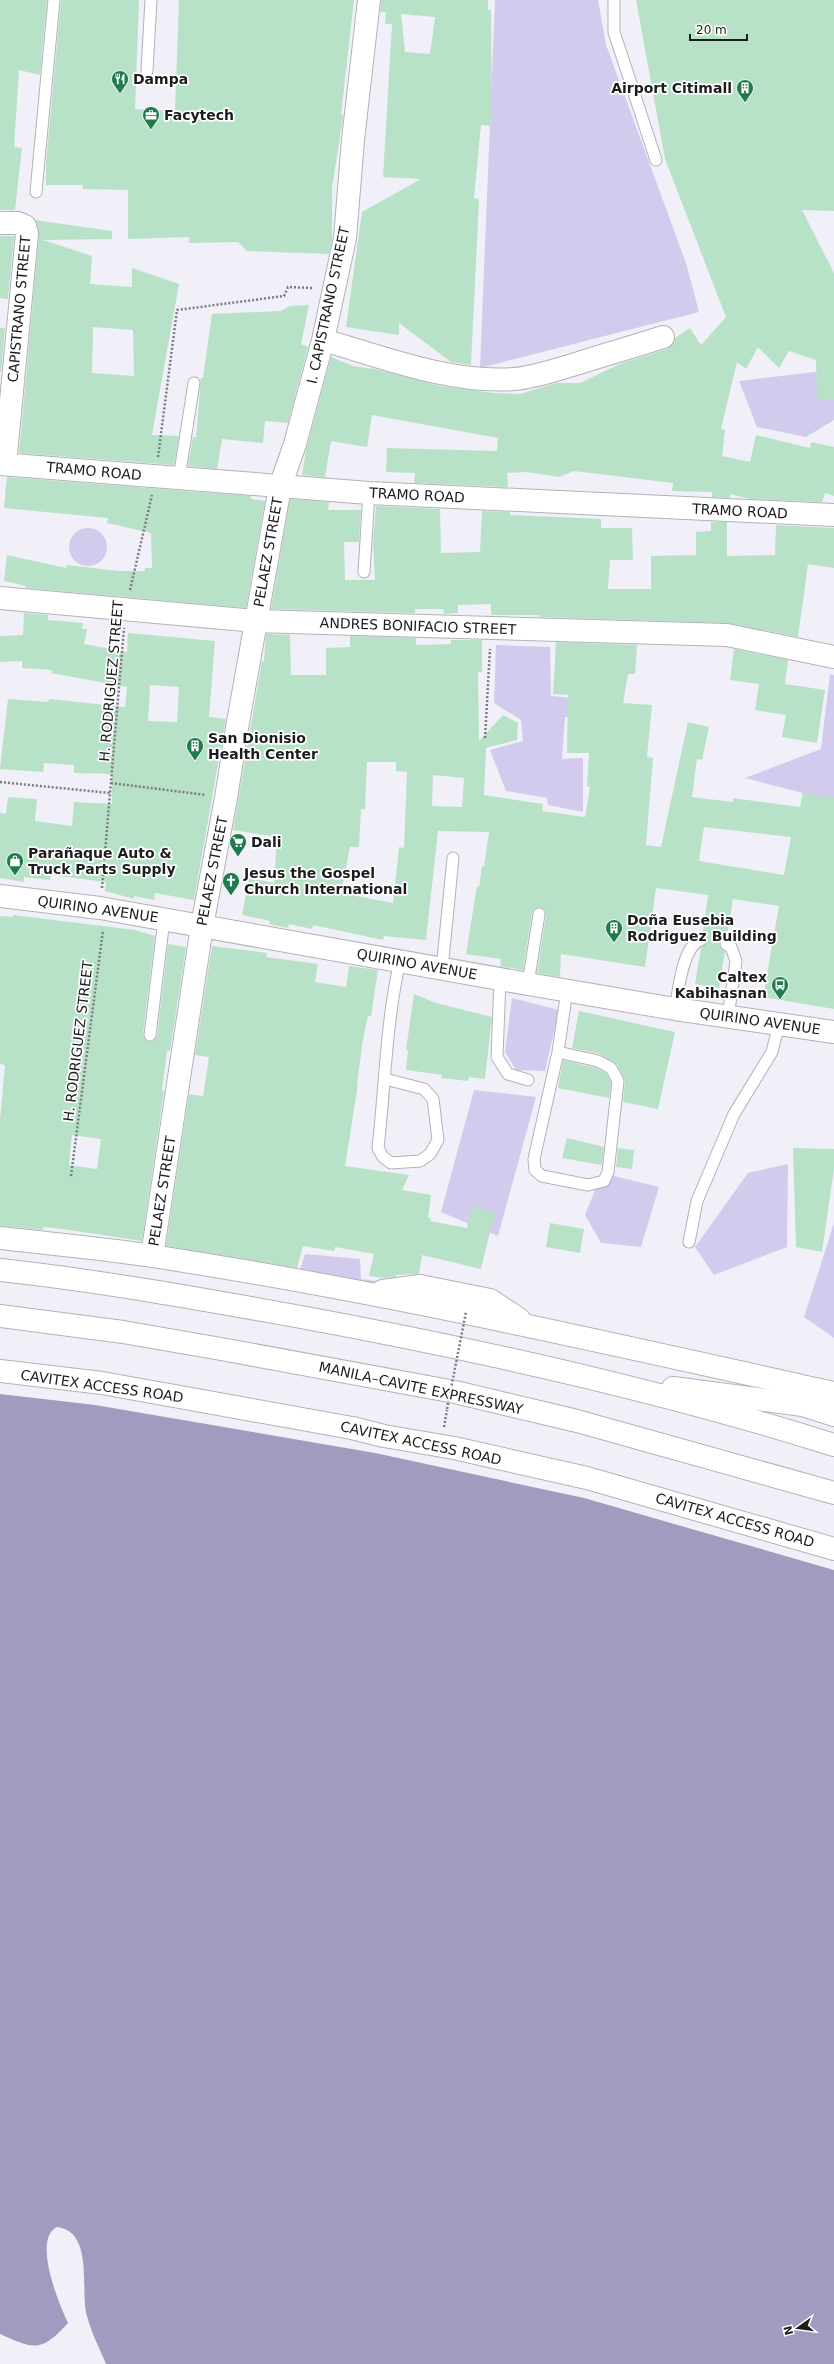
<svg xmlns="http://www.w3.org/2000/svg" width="834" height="2364" viewBox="0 0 834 2364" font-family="'DejaVu Sans',sans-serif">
<rect width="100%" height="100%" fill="#f1eff7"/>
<path fill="#d3cbed" d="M495 0H598L606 45 686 263 699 312 480 368Z
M814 372 834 374V420L806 437 757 427 739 381Z
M69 547a19 19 0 1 1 38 0a19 19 0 1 1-38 0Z
M496 645 550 647 551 696 588 699 587 717H565L562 759 583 758V812L548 805 547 798 506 791 490 750 523 741 521 720 494 703Z
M830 674 834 675V801L745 778 821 749Z
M512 998 559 1010 545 1071 516 1070 505 1052Z
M474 1090 536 1097 498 1236 441 1212Z
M788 1164 787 1247 714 1275 695 1247 748 1173Z
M602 1173 659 1187 641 1247 601 1243 585 1215Z
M834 1223V1338L804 1317Z
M305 1254 360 1259 361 1279 384 1282 382 1289 297 1279Z"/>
<path fill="#a39ac0" d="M0 1394 95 1405 375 1453 584 1498 834 1570V2364H106C99 2347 90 2330 86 2312 81 2288 93 2231 57 2227 32 2239 59 2304 68 2323 41 2353 34 2349 0 2334Z"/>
<path fill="#b8e2c8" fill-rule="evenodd" d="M0 0H47L40 75 19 70 14 147 22 148 15 210H0Z
M61 0H139L135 109 175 111 179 0H354L341 115H343L342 124 332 187V239L329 254 247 251 238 242 189 243V237L128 239V190L83 189V185H46V164Z
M381 0H488V10H491L492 126 481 125 474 198 479 199 471 365 451 362 399 323V335L346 327 362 212 421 179 383 177 392 24H385L386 12H380ZM401 14 435 17 430 54 405 52Z
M636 0H834V211L802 210 834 273V400H817L816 360 789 351 779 368 758 347 746 369 737 362 721 429 725 430 722 456 750 462 756 435 810 448 811 442 834 447V496L825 493 822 502 751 499 730 494V498L712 497V492L672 491 673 483 574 471 559 477 527 472 507 473 508 487 414 483 415 473 386 472 387 448 497 451 498 438 372 415 367 447 331 441 325 477 302 475 306 450 331 357 353 366 375 369 440 386 494 393 520 394 556 383H580L622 363 667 349 672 345 675 338 690 328 701 345 726 317 665 159Z
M35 220 112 231V239L43 240 92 256 90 284 132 287V268L179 284 152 435 179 436 174 465 19 453 39 235ZM93 327 133 330 134 376 92 373Z
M0 236H14L8 299 0 298Z
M309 305 301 344 308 347 288 423 265 421 263 443 222 439 217 469 188 466 193 437H196L201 378H203L212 314 281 311 290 306Z
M0 328H5L1 372H0Z
M7 477 251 496V499L265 501 246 608 26 588V586L4 581 7 555 66 568 67 565 118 571H145V568H152L151 533 107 523 108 518 4 508Z
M290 499 329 502 328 510H361L359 542H344L345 580H375L373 542 376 506 440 509 441 553 480 552 482 511 510 512V515L601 519V528H632L633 560H610L608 589H651V556L696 555V532L711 531V522H727V556L775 555 776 525 834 528V568L808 564 798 637 728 623 539 617V615H491V604L458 605V613L444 614 443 609H415V613L271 609Z
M24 613 48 615V620L83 623 82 629H87L84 644 127 652 128 633 215 641 209 717 226 719 194 900 155 893 154 900 134 896V899L105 891 106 882 51 875 50 880 24 877V882L0 878V813L6 814 8 797 37 799 35 821 72 826 74 802 112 804V774L74 773V765L44 763 43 772 0 769 8 699 48 702 49 699 125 707 127 687 51 673 52 670 22 668V661L0 662V636L23 635ZM150 685 179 687 177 722 148 721Z
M266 634 290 635 291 675H326V648L350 647V636L416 638V645L451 644V640H482V672H478L479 741 503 715 518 723 517 740 486 748 484 795 543 804 542 811 585 817 590 787H587L589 753H567L568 695 553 694 556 642 637 645 635 674H628L623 703 652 705 647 757 653 758 646 845 661 847 688 722 709 727 702 760 697 759 692 797 733 802V798L800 807 803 792 834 798V1009L763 997 779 906 733 899 727 937 722 938 719 943 725 951 719 988 695 984 701 948 709 939 708 935 703 932 708 895 656 888 645 967 561 954 560 977 537 973 546 915 544 909 540 907 534 909 532 913 523 970 500 966 501 959 466 954 477 886 479 887 482 866 484 867 489 832 438 831 426 940 384 936 383 940 313 925 312 929 289 924 288 928 269 924 270 921 242 915 249 878 274 883 277 837 233 830 262 661H264ZM367 762H396V771L407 772 404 848 399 847 393 903 341 893 350 847H359L361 809H365ZM433 775 464 778 462 807 432 806ZM704 827 791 837 784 875 699 861Z
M734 649 788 660 785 684 825 690 817 743 782 737 786 715 755 710 759 684 730 680Z
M13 915 135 930 155 936 143 1034 144 1038 149 1042 153 1041 157 1036 168 944 186 947 170 1051H167L162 1090 164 1091 142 1241 63 1229 43 1227V1230L0 1226V1120L5 1065 0 1064V916L13 917ZM72 1135 101 1139 97 1169 69 1165Z
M212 946 267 953 266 957 318 964 315 982 346 987 349 966 378 970 371 1016H368L363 1039 357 1084H358L345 1166 409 1175 402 1190 431 1195 428 1218H431L430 1221 467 1228 471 1207 495 1211 481 1269 422 1255 419 1274 396 1275V1277L383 1278 369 1276 374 1254 335 1247 334 1251 303 1246 297 1268 166 1246 189 1094 203 1096 209 1057 195 1055Z
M414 994 436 1003 492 1017 485 1079 469 1077 468 1081 441 1078 442 1075 406 1070 408 1050H406Z
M579 1011 675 1032 658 1109 623 1102 625 1081 617 1064 600 1054 572 1048Z
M563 1060 596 1068 606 1073 611 1082 609 1098 558 1088Z
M567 1138 604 1147 602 1165 562 1158Z
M618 1148 634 1150 632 1169 616 1167Z
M793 1148 834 1149V1169L822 1252 796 1247Z
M550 1223 584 1229 580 1253 546 1247Z"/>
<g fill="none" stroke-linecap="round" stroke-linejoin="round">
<defs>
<path id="lane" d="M614 0V32L656 160
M147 71 151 0
M36 192 54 0
M179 478 194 383
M364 572 369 493
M726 944 731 947 736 961 728 1017
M442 969 453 858
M500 979 497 1057 508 1074 528 1080
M528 984 539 914
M675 1009C679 989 682 946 702 939
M150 1035 164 919
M558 1052 598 1061 611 1068 618 1081 608 1172 604 1181 588 1185 542 1176 535 1170 534 1159 558 1052 567 990
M385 1079 424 1089 433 1099 438 1140 430 1154 420 1161 391 1163 383 1157 378 1148C385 1087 386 1021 400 961
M689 1242 697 1201 734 1114 772 1052 779 1024"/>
<path id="street" d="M0 223H18L25 226 27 234 5 464
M323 340C383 357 451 384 514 379 536 377 558 369 579 363 607 354 635 346 663 337
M0 464 369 493 834 515
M0 598 256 621 727 635 834 657
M0 1238C51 1244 102 1248 152 1256 382 1291 608 1343 834 1393
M152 1256 202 926 226 798 237 728 280 487 295 444 323 340 345 238 353 140 369 0
M383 1291 420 1286 490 1300 519 1319
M0 1371 102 1383 352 1428 384 1436 454 1448 587 1478 834 1549"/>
<path id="secondary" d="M0 896 100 908 528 984 675 1009 834 1032"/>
<path id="highway" d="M0 1270C101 1281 201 1299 301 1317 480 1350 660 1390 834 1445
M0 1316 123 1332 221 1349 455 1392 577 1421 834 1493
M673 1388 803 1405 834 1415"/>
</defs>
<use href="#lane" stroke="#b3b1b9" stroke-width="13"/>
<use href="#street" stroke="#b3b1b9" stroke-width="24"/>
<use href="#secondary" stroke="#b3b1b9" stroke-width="24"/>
<use href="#highway" stroke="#b3b1b9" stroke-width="24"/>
<path stroke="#7c7b80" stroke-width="2.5" stroke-dasharray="2 2" stroke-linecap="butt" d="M158 457 177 310 284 296 288 287 313 288
M130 590 152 495
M485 738 490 649
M0 782 110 793
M111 783 206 795
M102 888 124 628
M71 1176 103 930
M444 1427 447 1410"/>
<use href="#lane" stroke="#fff" stroke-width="11"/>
<use href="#street" stroke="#fff" stroke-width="22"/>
<use href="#secondary" stroke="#fff" stroke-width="22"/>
<use href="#highway" stroke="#fff" stroke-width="22"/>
<path stroke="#7c7b80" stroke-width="2.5" stroke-dasharray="2 2" stroke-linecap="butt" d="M447 1409 466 1312"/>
</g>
<defs>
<symbol id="restaurant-pin" viewBox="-11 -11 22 30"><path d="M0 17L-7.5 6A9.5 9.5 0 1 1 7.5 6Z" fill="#1f7a4f" stroke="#fff"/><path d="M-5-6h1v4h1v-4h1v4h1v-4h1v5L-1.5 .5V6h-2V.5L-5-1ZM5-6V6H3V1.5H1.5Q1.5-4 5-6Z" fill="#fff"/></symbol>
<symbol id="building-pin" viewBox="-11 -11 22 30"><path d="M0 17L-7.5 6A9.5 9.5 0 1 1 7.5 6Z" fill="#1f7a4f" stroke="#fff"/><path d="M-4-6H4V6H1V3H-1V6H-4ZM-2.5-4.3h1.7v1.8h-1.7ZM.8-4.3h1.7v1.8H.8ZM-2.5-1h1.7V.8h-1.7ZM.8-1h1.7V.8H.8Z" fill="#fff"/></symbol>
<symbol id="office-pin" viewBox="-11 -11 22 30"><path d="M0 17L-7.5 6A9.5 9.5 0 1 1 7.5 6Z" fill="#1f7a4f" stroke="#fff"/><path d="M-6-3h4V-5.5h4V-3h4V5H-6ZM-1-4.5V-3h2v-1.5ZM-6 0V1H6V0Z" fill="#fff"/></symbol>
<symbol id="supermarket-pin" viewBox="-11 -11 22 30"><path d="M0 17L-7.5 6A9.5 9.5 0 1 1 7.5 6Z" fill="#1f7a4f" stroke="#fff"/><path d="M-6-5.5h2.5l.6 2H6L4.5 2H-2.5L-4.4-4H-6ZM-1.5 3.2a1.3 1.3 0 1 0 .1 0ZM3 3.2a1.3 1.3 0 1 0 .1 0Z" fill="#fff"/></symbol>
<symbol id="shop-pin" viewBox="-11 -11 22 30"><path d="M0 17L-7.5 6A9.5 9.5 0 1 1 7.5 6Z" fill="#1f7a4f" stroke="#fff"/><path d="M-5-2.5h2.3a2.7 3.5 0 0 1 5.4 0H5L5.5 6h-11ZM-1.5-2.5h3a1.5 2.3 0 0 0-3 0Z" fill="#fff"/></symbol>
<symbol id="church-pin" viewBox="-11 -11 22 30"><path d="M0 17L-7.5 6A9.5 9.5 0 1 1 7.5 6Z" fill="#1f7a4f" stroke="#fff"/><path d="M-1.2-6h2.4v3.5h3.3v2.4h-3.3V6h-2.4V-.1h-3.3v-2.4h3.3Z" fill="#fff"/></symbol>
<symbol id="bus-pin" viewBox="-11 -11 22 30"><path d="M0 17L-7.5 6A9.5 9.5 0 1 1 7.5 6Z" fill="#1f7a4f" stroke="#fff"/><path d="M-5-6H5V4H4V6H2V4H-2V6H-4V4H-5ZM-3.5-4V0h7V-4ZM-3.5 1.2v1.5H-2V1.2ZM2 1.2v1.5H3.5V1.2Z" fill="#fff"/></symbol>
</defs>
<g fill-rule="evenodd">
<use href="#restaurant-pin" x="110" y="69" width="20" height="27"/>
<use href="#building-pin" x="735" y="78" width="20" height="27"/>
<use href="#office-pin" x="141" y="105" width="20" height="27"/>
<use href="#building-pin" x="185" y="736" width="20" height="27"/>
<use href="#supermarket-pin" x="228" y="832" width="20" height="27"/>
<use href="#shop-pin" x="5" y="851" width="20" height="27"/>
<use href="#church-pin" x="221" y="871" width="20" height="27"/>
<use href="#building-pin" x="604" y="918" width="20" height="27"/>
<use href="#bus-pin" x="770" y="975" width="20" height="27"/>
</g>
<g text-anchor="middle" stroke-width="3.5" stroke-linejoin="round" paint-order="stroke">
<g font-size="14" font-weight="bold" fill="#1c1b1e" stroke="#fff" text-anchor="start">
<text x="133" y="84">Dampa</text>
<text x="732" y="93" text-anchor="end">Airport Citimall</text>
<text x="164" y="120">Facytech</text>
<text x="208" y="743">San Dionisio<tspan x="208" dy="16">Health Center</tspan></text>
<text x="251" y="847">Dali</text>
<text x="28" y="858">Parañaque Auto &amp;<tspan x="28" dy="16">Truck Parts Supply</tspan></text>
<text x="244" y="878">Jesus the Gospel<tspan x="244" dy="16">Church International</tspan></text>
<text x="627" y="925">Doña Eusebia<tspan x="627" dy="16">Rodriguez Building</tspan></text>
<text x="767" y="982" text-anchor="end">Caltex<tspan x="767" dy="16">Kabihasnan</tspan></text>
</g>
<g font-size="14" fill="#1c1b1e" stroke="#fff">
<text transform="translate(328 305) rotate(-78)" y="5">I. CAPISTRANO STREET</text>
<text transform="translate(19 309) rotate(-85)" y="5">CAPISTRANO STREET</text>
<text transform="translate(94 471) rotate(5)" y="5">TRAMO ROAD</text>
<text transform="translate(417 495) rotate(3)" y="5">TRAMO ROAD</text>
<text transform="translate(740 511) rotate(3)" y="5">TRAMO ROAD</text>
<text transform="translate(268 552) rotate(-80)" y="5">PELAEZ STREET</text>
<text transform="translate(418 626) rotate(2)" y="5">ANDRES BONIFACIO STREET</text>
<text transform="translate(111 681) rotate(-85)" y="5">H. RODRIGUEZ STREET</text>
<text transform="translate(212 871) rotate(-79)" y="5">PELAEZ STREET</text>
<text transform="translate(98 909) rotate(8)" y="5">QUIRINO AVENUE</text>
<text transform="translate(417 964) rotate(10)" y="5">QUIRINO AVENUE</text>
<text transform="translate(760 1021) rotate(8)" y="5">QUIRINO AVENUE</text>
<text transform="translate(78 1041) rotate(-83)" y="5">H. RODRIGUEZ STREET</text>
<text transform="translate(162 1191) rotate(-81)" y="5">PELAEZ STREET</text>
<text transform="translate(102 1386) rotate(8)" y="5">CAVITEX ACCESS ROAD</text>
<text transform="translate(421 1388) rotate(12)" y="5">MANILA–CAVITE EXPRESSWAY</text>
<text transform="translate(421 1443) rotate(12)" y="5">CAVITEX ACCESS ROAD</text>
<text transform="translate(735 1520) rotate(16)" y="5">CAVITEX ACCESS ROAD</text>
</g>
</g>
<g transform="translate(798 2328) rotate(256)" stroke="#ffffff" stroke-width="3" paint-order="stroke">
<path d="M0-3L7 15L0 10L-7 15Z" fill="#1c1b1e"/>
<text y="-6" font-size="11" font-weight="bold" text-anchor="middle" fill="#1c1b1e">N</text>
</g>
<path d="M690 34v6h57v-6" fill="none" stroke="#1c1b1e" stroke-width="2"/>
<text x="696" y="34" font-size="12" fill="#1c1b1e" stroke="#ffffff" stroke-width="3" paint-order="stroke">20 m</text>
</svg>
